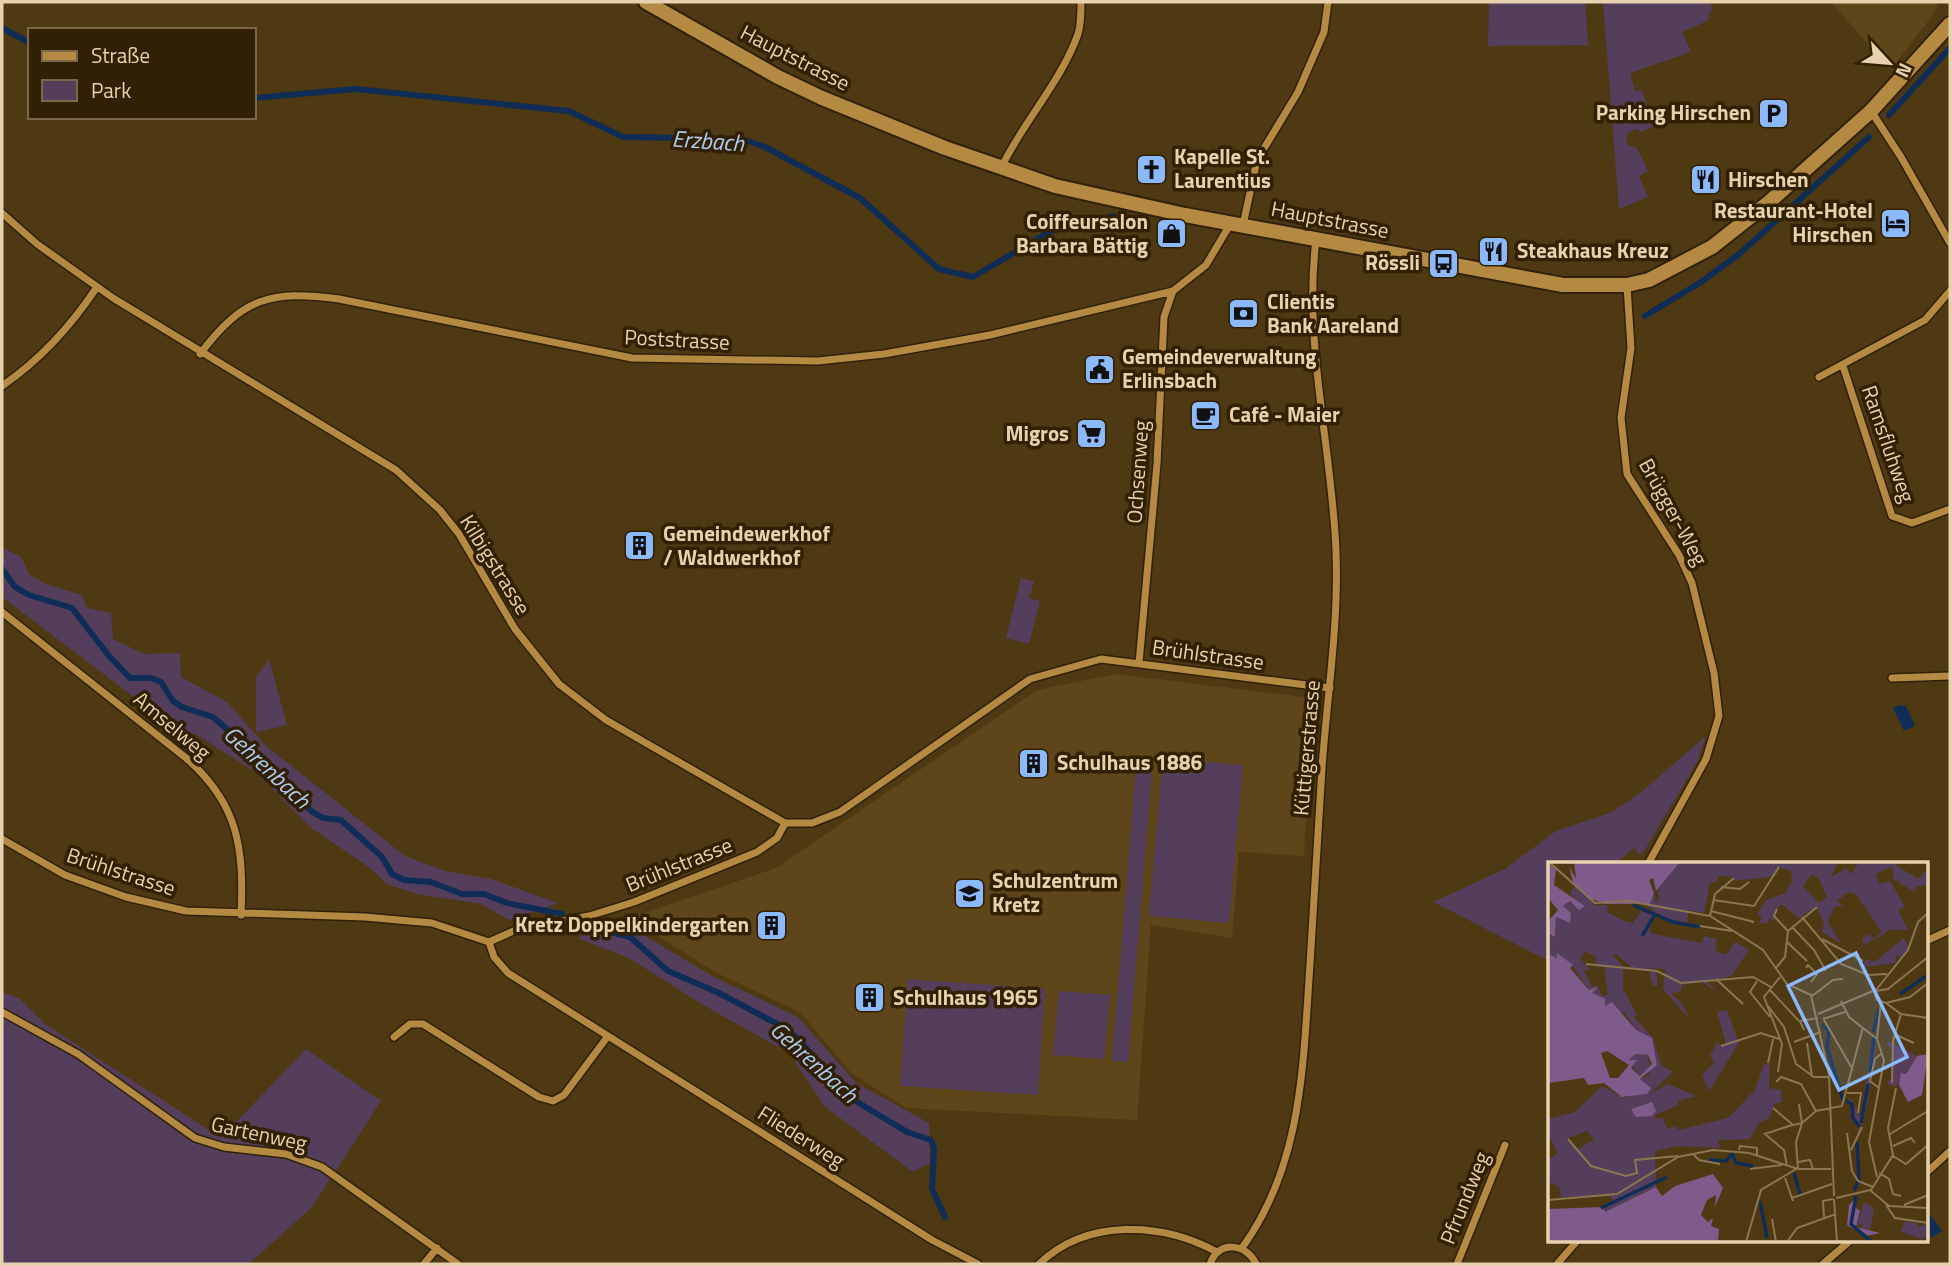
<svg xmlns="http://www.w3.org/2000/svg" width="1952" height="1266" viewBox="0 0 1952 1266" font-family="'Titillium Web',sans-serif">
<rect width="100%" height="100%" fill="#4f3912"/>
<path fill="#5e451a" d="M1831 2H1935L1938 8 1897 62 1886 65Z
M1115 674 1311 698 1304 856 1239 852 1232 938 1151 925 1137 1120 906 1108 851 1073 801 1013 717 973 629 918 776 868 1037 690Z"/>
<path fill="#553e5c" d="M1489 2H1585L1588 45 1488 46Z
M1603 2H1710L1712 9 1707 21 1682 32 1691 52 1630 73 1635 91 1642 90 1652 123 1658 124 1642 132 1635 129 1628 133 1626 140 1629 146 1637 148 1648 171 1639 176 1648 197 1619 209Z
M2 547 22 558 29 574 45 584 82 595 87 608 111 613 113 639 144 654 180 653 181 677 227 702 265 745 405 856 445 871 491 879 558 903 509 920 481 904 417 894 387 884 370 868 310 827 257 773 197 735 175 728 2 597Z
M1021 578 1034 581 1029 598 1040 601 1029 644 1006 638Z
M269 659 287 725 256 732V677Z
M1706 736 1697 762 1645 850 1639 855 1634 848 1616 863 1549 864V961L1433 902 1505 869 1556 831 1610 813 1639 794Z
M1163 758 1243 765 1229 923 1149 916Z
M1136 768 1152 770 1128 1062 1112 1061Z
M620 921 712 976 798 1017 856 1083 929 1123 930 1163 913 1172 825 1107 789 1053 705 1006 629 958 577 938Z
M908 979 1045 989 1038 1095 900 1086Z
M1059 991 1110 995 1104 1059 1053 1055Z
M2 992 20 999 45 1024 221 1138 306 1049 381 1101 312 1207 249 1264H2Z"/>
<path fill="#0f2d56" d="M1900 705 1906 706 1915 726 1904 731 1893 708Z
M1927 1210 1942 1231 1931 1238 1926 1230Z"/>
<g fill="none" stroke-linecap="round" stroke-linejoin="round">
<path stroke="#0f2d56" stroke-width="6" d="M2 28 30 43
M254 98 356 89 569 111 623 137 742 139 765 147 860 198 939 269 973 277 1051 231 1114 216
M1889 115 1950 48
M1645 316 1701 282 1738 255 1869 137
M2 569 15 587 29 595 72 608 109 656 130 678H151L161 682 173 701 182 707 213 717 294 788 311 811 323 818 341 820 382 857 392 874 404 880 431 882 462 894H484L507 903 562 914
M591 927 630 937 668 971 719 993 781 1026 796 1037 849 1097 907 1132 931 1140 934 1148 932 1189 945 1217"/>
<defs>
<path id="minor" d="M1871 111 1901 157 1950 243
M1001 168C1023 122 1061 82 1078 34 1081 25 1081 12 1081 2
M2 213 37 244 113 298 396 470 440 510 459 534 515 629 559 684 606 720 785 823
M1243 225 1257 160 1298 92 1324 32 1328 2
M1627 286 1631 348 1621 418 1627 474 1679 555 1692 583 1714 673 1719 716 1706 759 1648 864
M200 354C243 297 271 290 339 299L632 358 818 361 884 354 990 335 1173 291
M1843 366 1892 516 1912 523 1950 509
M1819 377 1925 320 1950 291
M2 386C40 360 71 326 97 287
M2 612 186 758C239 804 244 849 241 915
M1139 663 1157 464 1164 317 1173 291 1206 265 1231 223
M1892 678 1950 676
M2 839 65 875 126 897 186 911 365 917 432 923 489 942 518 929 589 916 634 902 757 852 777 838 785 823H812L840 812 1030 679 1101 659 1330 688
M1926 941 1950 930
M489 942 494 957 508 973 932 1240 978 1264
M2 1012 78 1054 195 1138 224 1147 286 1154 322 1167 458 1264
M394 1037 410 1024H423L539 1097 553 1101 564 1095 608 1036
M1926 1173 1950 1151
M1242 1248C1303 1164 1303 1063 1310 964 1314 898 1318 833 1322 768 1327 696 1339 624 1336 551 1332 447 1303 344 1316 240
M424 1264 437 1248
M1039 1264C1087 1218 1162 1222 1217 1252
M1210 1264C1218 1240 1247 1243 1256 1264
M1457 1264 1505 1145
M1557 1264 1578 1240
M1823 1264 1851 1240"/>
<path id="secondary" d="M646 2 778 77 822 98 945 148 1055 186 1185 215 1563 285H1627L1649 280 1712 247 1768 203 1871 111 1950 24"/>
</defs>
<use href="#minor" stroke="#2f210b" stroke-width="10"/>
<use href="#secondary" stroke="#2f210b" stroke-width="18"/>
<use href="#minor" stroke="#b48942" stroke-width="7"/>
<use href="#secondary" stroke="#b48942" stroke-width="14"/>
</g>
<defs>
<symbol id="parking-square" viewBox="-11 -11 22 22"><rect x="-9" y="-9" width="18" height="18" rx="4" fill="#8bb9fc" stroke="#322002"/><path d="M-3.5-5.5H1a3.5 3.5 0 0 1 0 7H-1V5.5H-3.5ZM-1-3.4V-.6H.8a1.4 1.4 0 0 0 0-2.8Z" fill="#111"/></symbol>
<symbol id="church-square" viewBox="-11 -11 22 22"><rect x="-9" y="-9" width="18" height="18" rx="4" fill="#8bb9fc" stroke="#322002"/><path d="M-1.2-6h2.4v3.5h3.3v2.4h-3.3V6h-2.4V-.1h-3.3v-2.4h3.3Z" fill="#111"/></symbol>
<symbol id="restaurant-square" viewBox="-11 -11 22 22"><rect x="-9" y="-9" width="18" height="18" rx="4" fill="#8bb9fc" stroke="#322002"/><path d="M-5-6h1v4h1v-4h1v4h1v-4h1v5L-1.5 .5V6h-2V.5L-5-1ZM5-6V6H3V1.5H1.5Q1.5-4 5-6Z" fill="#111"/></symbol>
<symbol id="hotel-square" viewBox="-11 -11 22 22"><rect x="-9" y="-9" width="18" height="18" rx="4" fill="#8bb9fc" stroke="#322002"/><path d="M-6-4.5h1.5V1H6V5H4.5V3h-9V5H-6ZM-4 0a1.8 1.8 0 1 1 3.6 0ZM.5 0V-2.5h3Q6-2.5 6 0Z" fill="#111"/></symbol>
<symbol id="shop-square" viewBox="-11 -11 22 22"><rect x="-9" y="-9" width="18" height="18" rx="4" fill="#8bb9fc" stroke="#322002"/><path d="M-5-2.5h2.3a2.7 3.5 0 0 1 5.4 0H5L5.5 6h-11ZM-1.5-2.5h3a1.5 2.3 0 0 0-3 0Z" fill="#111"/></symbol>
<symbol id="bus-square" viewBox="-11 -11 22 22"><rect x="-9" y="-9" width="18" height="18" rx="4" fill="#8bb9fc" stroke="#322002"/><path d="M-5-6H5V4H4V6H2V4H-2V6H-4V4H-5ZM-3.5-4V0h7V-4ZM-3.5 1.2v1.5H-2V1.2ZM2 1.2v1.5H3.5V1.2Z" fill="#111"/></symbol>
<symbol id="bank-square" viewBox="-11 -11 22 22"><rect x="-9" y="-9" width="18" height="18" rx="4" fill="#8bb9fc" stroke="#322002"/><path d="M-6-4H6V4H-6ZM0-2.3a2.3 2.3 0 1 0 0 4.6a2.3 2.3 0 1 0 0-4.6Z" fill="#111"/></symbol>
<symbol id="civic-square" viewBox="-11 -11 22 22"><rect x="-9" y="-9" width="18" height="18" rx="4" fill="#8bb9fc" stroke="#322002"/><path d="M-.6-6.5H3V-4.5H.6V-3L4-1V1h2V6H-6V1h2V-1L-.6-3ZM-1.2 2.5V6h2.4V2.5Z" fill="#111"/></symbol>
<symbol id="cafe-square" viewBox="-11 -11 22 22"><rect x="-9" y="-9" width="18" height="18" rx="4" fill="#8bb9fc" stroke="#322002"/><path d="M-5.5-4.5H6V0H3Q3 3.5 0 3.5H-2.5Q-5.5 3.5-5.5 0ZM3-3.2v2h1.7v-2ZM-6 4.5H4V6H-6Z" fill="#111"/></symbol>
<symbol id="supermarket-square" viewBox="-11 -11 22 22"><rect x="-9" y="-9" width="18" height="18" rx="4" fill="#8bb9fc" stroke="#322002"/><path d="M-6-5.5h2.5l.6 2H6L4.5 2H-2.5L-4.4-4H-6ZM-1.5 3.2a1.3 1.3 0 1 0 .1 0ZM3 3.2a1.3 1.3 0 1 0 .1 0Z" fill="#111"/></symbol>
<symbol id="building-square" viewBox="-11 -11 22 22"><rect x="-9" y="-9" width="18" height="18" rx="4" fill="#8bb9fc" stroke="#322002"/><path d="M-4-6H4V6H1V3H-1V6H-4ZM-2.5-4.3h1.7v1.8h-1.7ZM.8-4.3h1.7v1.8H.8ZM-2.5-1h1.7V.8h-1.7ZM.8-1h1.7V.8H.8Z" fill="#111"/></symbol>
<symbol id="school-square" viewBox="-11 -11 22 22"><rect x="-9" y="-9" width="18" height="18" rx="4" fill="#8bb9fc" stroke="#322002"/><path d="M0-5L7-2L0 1L-7-2ZM-4 1L0 2.5L4 1V4Q0 6-4 4Z" fill="#111"/></symbol>
</defs>
<g fill-rule="evenodd">
<use href="#parking-square" x="1756" y="96" width="35" height="35"/>
<use href="#church-square" x="1134" y="152" width="35" height="35"/>
<use href="#restaurant-square" x="1688" y="162" width="35" height="35"/>
<use href="#hotel-square" x="1878" y="206" width="35" height="35"/>
<use href="#shop-square" x="1154" y="216" width="35" height="35"/>
<use href="#restaurant-square" x="1476" y="234" width="35" height="35"/>
<use href="#bus-square" x="1426" y="246" width="35" height="35"/>
<use href="#bank-square" x="1226" y="296" width="35" height="35"/>
<use href="#civic-square" x="1082" y="352" width="35" height="35"/>
<use href="#cafe-square" x="1188" y="398" width="35" height="35"/>
<use href="#supermarket-square" x="1074" y="416" width="35" height="35"/>
<use href="#building-square" x="622" y="528" width="35" height="35"/>
<use href="#building-square" x="1016" y="746" width="35" height="35"/>
<use href="#school-square" x="952" y="876" width="35" height="35"/>
<use href="#building-square" x="754" y="908" width="35" height="35"/>
<use href="#building-square" x="852" y="980" width="35" height="35"/>
</g>
<g text-anchor="middle" stroke-width="7" stroke-linejoin="round" paint-order="stroke">
<g font-size="21" fill="#e7d1af" stroke="#322002">
<text transform="translate(795 58) rotate(27)" y="7">Hauptstrasse</text>
<text transform="translate(1330 220) rotate(11)" y="7">Hauptstrasse</text>
<text transform="translate(677 340) rotate(3)" y="7">Poststrasse</text>
<text transform="translate(1888 444) rotate(71)" y="7">Ramsfluhweg</text>
<text transform="translate(1138 472) rotate(-86)" y="7">Ochsenweg</text>
<text transform="translate(1673 512) rotate(61)" y="7">Brügger-Weg</text>
<text transform="translate(495 565) rotate(58)" y="7">Kilbigstrasse</text>
<text transform="translate(1208 655) rotate(8)" y="7">Brühlstrasse</text>
<text transform="translate(172 726) rotate(40)" y="7">Amselweg</text>
<text transform="translate(1307 748) rotate(-85)" y="7">Küttigerstrasse</text>
<text transform="translate(679 865) rotate(-22)" y="7">Brühlstrasse</text>
<text transform="translate(121 872) rotate(18)" y="7">Brühlstrasse</text>
<text transform="translate(259 1134) rotate(12)" y="7">Gartenweg</text>
<text transform="translate(801 1137) rotate(32)" y="7">Fliederweg</text>
<text transform="translate(1465 1198) rotate(-68)" y="7">Pfrundweg</text>
</g>
<g font-size="21" font-weight="bold" fill="#e7d1af" stroke="#322002" text-anchor="start">
<text x="1751" y="120" text-anchor="end">Parking Hirschen</text>
<text x="1174" y="164">Kapelle St.<tspan x="1174" dy="24">Laurentius</tspan></text>
<text x="1728" y="187">Hirschen</text>
<text x="1873" y="218" text-anchor="end">Restaurant-Hotel<tspan x="1873" dy="24">Hirschen</tspan></text>
<text x="1148" y="229" text-anchor="end">Coiffeursalon<tspan x="1148" dy="24">Barbara Bättig</tspan></text>
<text x="1517" y="258">Steakhaus Kreuz</text>
<text x="1420" y="270" text-anchor="end">Rössli</text>
<text x="1267" y="309">Clientis<tspan x="1267" dy="24">Bank Aareland</tspan></text>
<text x="1122" y="364">Gemeindeverwaltung<tspan x="1122" dy="24">Erlinsbach</tspan></text>
<text x="1229" y="422">Café - Maier</text>
<text x="1069" y="441" text-anchor="end">Migros</text>
<text x="663" y="541">Gemeindewerkhof<tspan x="663" dy="24">/ Waldwerkhof</tspan></text>
<text x="1057" y="770">Schulhaus 1886</text>
<text x="992" y="888">Schulzentrum<tspan x="992" dy="24">Kretz</tspan></text>
<text x="749" y="932" text-anchor="end">Kretz Doppelkindergarten</text>
<text x="893" y="1005">Schulhaus 1965</text>
</g>
<g font-size="23" font-style="italic" fill="#adcbf5" stroke="#322002">
<text transform="translate(708 141) rotate(4)" y="8">Erzbach</text>
<text transform="translate(267 767) rotate(43)" y="8">Gehrenbach</text>
<text transform="translate(814 1062) rotate(42)" y="8">Gehrenbach</text>
</g>
</g>
<g transform="translate(1548 862)">
<rect width="380" height="380" fill="#4f3912"/>
<path d="M132 0H246L247 5 248 0H290L283 15 298 6 303 12 308 6 304 0 308 5 311 0H351L348 3 370 17 380 7V23L369 24 366 30 346 17 344 5 327 12 332 22 342 19 355 41 357 45 350 48 360 68H342L307 89 316 83 314 76 322 72 325 77 334 70 308 32 300 30 289 39 295 44 286 45 280 61 294 82 274 70 276 60 268 45 251 56 233 42 226 52 229 60 221 56 219 62 211 61 214 54 209 52 218 38 238 31 244 18 243 9 231 5 227 14 215 16 182 19 186 15 170 14 169 20H162L156 51 140 48 139 61 114 55 99 44 106 31 107 40 111 38 110 27ZM264 12 271 17 279 35 271 41 255 24ZM26 24 48 43H60L59 50 76 59 85 61 93 49 107 54 101 69 105 72 154 81 156 74 169 77 167 88 178 93 187 80 201 88 183 114 159 120 171 131 154 120 134 123 133 129 123 132 133 140 143 159 115 127 117 107 102 106 109 109V124H105L101 109 86 107 68 92 65 94 75 104V127L89 153 86 155 105 176 113 203 125 210 101 232 120 222 148 234 130 239 131 243 107 253 108 257 115 256 119 267 128 264 130 268 180 256 207 228 216 202 222 203 221 226 233 228 234 240 226 242 222 256 212 260 202 277 170 278 172 286 130 284 107 289 108 325 57 350 55 345 66 341 63 334 13 335 11 324 0 320V298L10 291 0 272V257L27 250 54 224 76 236 99 229 92 217 102 213 100 209 92 214 79 198 88 192 99 193 102 206 109 202 103 176 88 168 77 151 57 145 56 137 43 131 47 127 41 128 23 102 0 92V71L8 73V55L22 61 23 51 15 44 22 39 31 47 36 44 22 32ZM37 89 48 95 47 104 56 105 60 133 54 134 49 123 44 125 36 108H42L33 97ZM39 269 46 277 29 288 20 276ZM356 76 361 86 352 96 348 93V101L315 105 317 98 328 99ZM179 148 191 181 161 229 154 214 166 200 162 194 168 182H178L169 150ZM325 175 328 184 319 243 308 282 311 263 303 257 302 240H296L303 237 312 256ZM340 179 369 194 348 225 338 222 344 215 346 187 339 184ZM316 340 326 346 322 368 314 366 315 361 309 364ZM356 360 369 361 370 365 378 362 380 374 374 377 353 370Z" fill="#553e5c" fill-rule="evenodd"/>
<path d="M26 0H132L108 29 105 16 101 18 106 31 102 42H58L40 36 25 20 21 4 28 17ZM0 1 8 8 6 23 37 44 31 48 22 39 15 44 23 51 22 61 8 55 7 75 0 71 2 57 10 48 0 36ZM9 91 25 103 22 106 41 128 50 125 44 131 57 137V144L64 140 88 168 104 176 109 203 92 217 103 226 99 232 74 235 56 221 40 223 36 216 0 221V92L9 96ZM59 189 81 203 70 216H62L53 191ZM88 192 100 193 104 202 92 214 83 206 89 198H80ZM380 192 374 233 360 240 351 223 353 211 358 212 369 194ZM104 240 108 249 104 254 88 255 83 247ZM165 312 175 326 167 345 168 333 159 338 153 353 160 360 165 356 163 364 171 367 170 380H0V347L55 345 57 350 108 325 114 334 127 324ZM307 337 305 358 307 345 312 349 308 365 332 371 318 374 299 363 301 343Z" fill="#7e5b8a" fill-rule="evenodd"/>
<path fill="none" stroke="#0f2d56" stroke-width="3.5" d="M85 43 125 60 152 65M94 74 106 54M352 132 380 113M274 163 281 169 279 185 295 238M325 170 331 147M322 210 326 175M298 239 304 242 305 256 312 265M313 261 320 222M161 298 178 299 184 292 188 301 205 304M246 311 252 332M306 329 311 317 309 280M308 334 303 362 324 380M212 339 219 376M53 346 119 315"/>
<path fill="none" stroke="#8c7651" stroke-width="2" d="M1 0 47 41 80 39 162 54 215 88 239 122 263 133 281 213 286 334M173 25 192 27 201 20M165 38 206 44 231 5M229 47 226 54 240 69M163 49 206 60M162 54 167 32 186 16M254 55 293 102 320 113 339 112M152 64 184 69M244 65 266 88 278 109M274 77 315 99M239 80 259 99M38 102 109 109 133 121 205 115 223 125M228 106 237 95 240 69 269 45M258 106 260 103 269 112 263 120M168 117 195 142M209 119 202 130 222 155M221 127 251 159M328 128 360 88 370 60 380 51M328 129 340 127 380 95M326 130 329 138 338 141 362 135 380 121M264 134 285 118 295 117M293 139 301 155 329 177 336 198 321 280 329 315M338 141 353 152 380 156M220 144 236 165 248 202 266 215H281M270 152 325 129M275 157 297 150M276 158 305 208M256 168 252 159 270 156M346 172 366 181M329 177 333 140M246 180 273 170M259 181 264 215M173 184 213 171 231 177M220 201 225 177M230 210 234 182 216 135 232 115M228 220 233 215 253 222 268 249M344 221 345 179 353 152M331 226 322 219 327 197 334 191M299 231H313L310 251M225 246 245 263 254 261 251 242M299 271 304 309 310 319 325 325M342 272 380 249M20 277 43 304 78 314 89 311 87 298 130 294M345 284 363 276 367 281M191 288 192 284 209 286V293M303 288 314 265M145 292 151 298 172 302M345 294 358 302 380 283M250 300 262 298 265 307M239 304 236 288 217 272 244 263M202 307 234 303M250 307 248 280 254 261 268 249 294 244 315 165M331 311 341 317 345 332 353 334M237 316 245 339M323 328 345 293 340 266 348 226M244 336 284 322M288 336 322 328 341 344 380 346M286 337 289 380M0 338 69 332 130 295 165 288 201 291 250 307H283M338 343 347 356 380 361M356 343 380 333M276 355 275 339 285 337M224 357 228 380M198 380 213 328 248 307M239 380 249 366 288 352"/>
<path fill="#8bb9fc" fill-opacity="0.15" stroke="#8bb9fc" stroke-width="3.5" d="M308 91 359 195 291 228 240 124Z"/>
<rect width="380" height="380" fill="none" stroke="#e7d1af" stroke-width="3.5"/>
</g>
<rect width="1952" height="1266" fill="none" stroke="#e7d1af" stroke-width="7"/>
<rect x="28" y="28" width="228" height="91" fill="#322002" stroke="#7a6747" stroke-width="2"/>
<rect x="42" y="51" width="35" height="10" fill="#b48942" stroke="#7a6747" stroke-width="2"/>
<text x="91" y="63" font-size="21" fill="#e7d1af">Straße</text>
<rect x="42" y="80" width="35" height="21" fill="#553e5c" stroke="#7a6747" stroke-width="2"/>
<text x="91" y="98" font-size="21" fill="#e7d1af">Park</text>
<g transform="translate(1889 63) rotate(116)" stroke="#322002" stroke-width="5" paint-order="stroke">
<path d="M0-5L12 26L0 18L-12 26Z" fill="#e7d1af"/>
<text y="-10" font-size="19" font-weight="bold" text-anchor="middle" fill="#e7d1af">N</text>
</g>
</svg>
